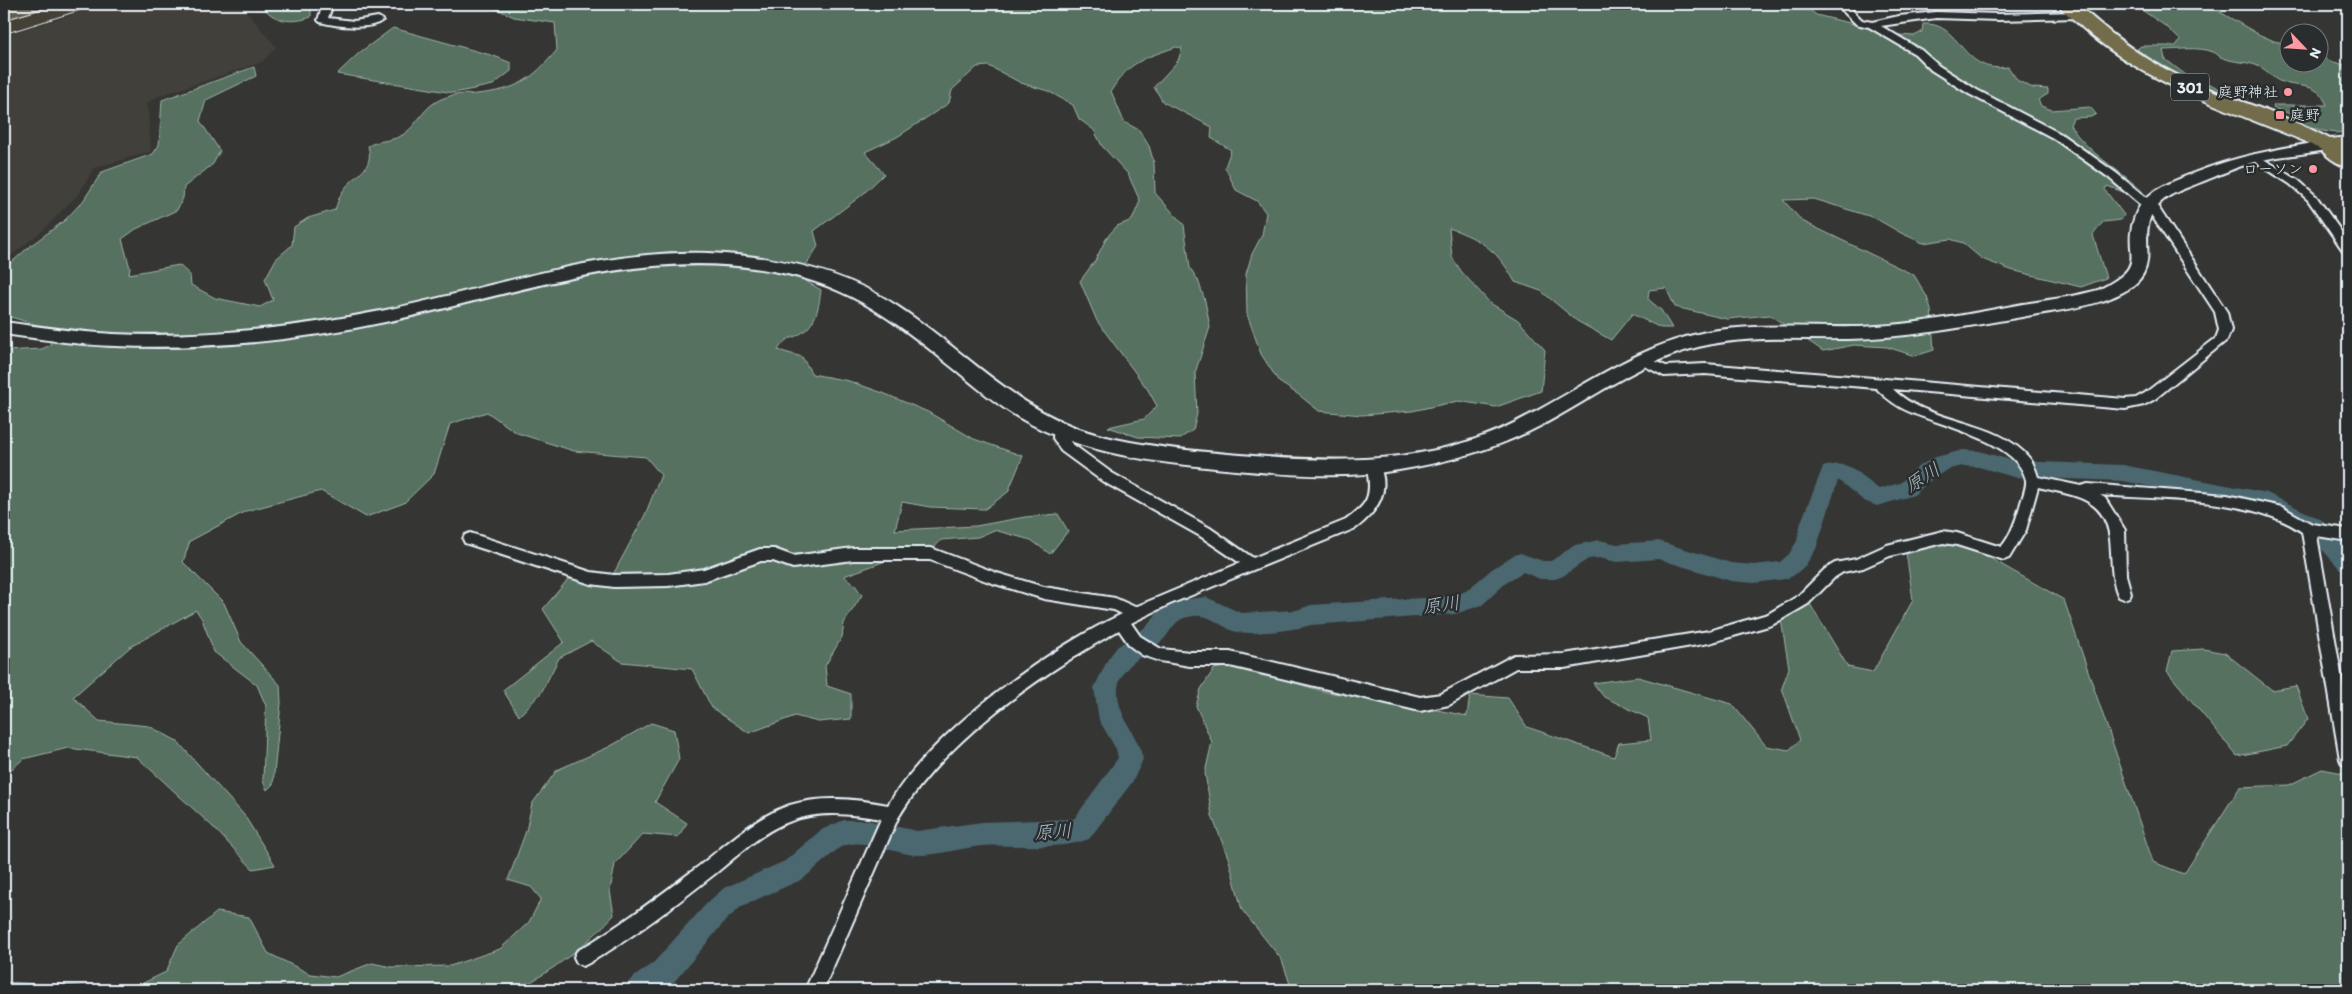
<svg xmlns="http://www.w3.org/2000/svg" width="2352" height="994" viewBox="0 0 2352 994" font-family="Itim,'Klee One',sans-serif">
<rect width="100%" height="100%" fill="#353634"/>
<filter id="ink" filterUnits="userSpaceOnUse"><feTurbulence type="fractalNoise" baseFrequency=".02" numOctaves="2"/><feDisplacementMap in="SourceGraphic" scale="10" xChannelSelector="R" yChannelSelector="G"/><feConvolveMatrix kernelMatrix="1 2 1 2 8 2 1 2 1" color-interpolation-filters="sRGB"/></filter>
<g filter="url(#ink)">
<path fill="#43413b" d="M106 4H240L276 47 262 62 158 96 147 103 151 151 94 168 79 193 43 230 4 261V36Z"/>
<path fill="#57715f" stroke="#a0b1ac" d="M261 4H311V17C293 24 272 22 261 4Z
M486 4H1808L1807 7 1816 15 1900 35 1914 36 1922 32 1923 24C1962 21 1960 75 2008 67L2018 81 2033 88 2048 89V94L2038 100 2041 106 2052 110 2090 107 2096 114 2091 117 2073 118 2070 125C2087 153 2119 169 2142 191L2143 194 2137 197 2107 186 2105 190 2124 215 2121 220 2103 222 2093 235 2106 278 2081 287 2011 270 1982 259 1963 243 1950 239 1923 243 1901 233 1875 218 1814 199 1783 200 1802 221 1914 275 1927 297 1931 310 1934 350 1915 356 1887 347 1854 345 1823 351 1770 315 1727 319 1675 307 1666 288 1649 290 1648 299 1661 310 1672 328H1661L1632 314 1611 340 1577 321 1541 291 1515 282C1498 251 1483 240 1449 228L1452 257 1461 271 1490 303 1518 320 1545 350 1541 391 1496 407 1458 401 1412 411 1362 415 1319 411 1299 395 1279 382 1261 354 1247 314 1246 274 1252 254 1262 235 1266 213 1257 201 1236 190 1225 167 1231 150 1211 138 1212 127 1163 102 1154 87 1178 61 1182 48 1176 47C1145 58 1129 61 1111 91L1124 122 1139 130 1149 146 1154 163 1155 193 1184 225 1190 268 1198 280 1205 301 1210 327 1195 373 1197 414 1193 430 1179 439 1138 437 1108 427 1144 419 1157 406 1148 390 1097 321 1080 281 1095 261 1107 237 1117 226 1132 220 1140 201 1128 174 1102 146 1094 130 1079 119 1073 105 1048 91 1021 83 989 66 977 67 952 90 949 103 897 137 865 152 884 174 862 195 814 231 818 246 799 277 821 290C819 305 817 322 803 332 791 341 788 334 778 350L802 357 812 374 849 381 883 393 928 412 974 439 1023 456 1008 492 985 509 930 507 902 502 895 530 976 526 1025 517 1058 514 1068 531 1050 554 1031 540 994 530 978 537 941 540 933 549 894 558 844 576 855 585 862 595 844 623 842 637 825 666 827 686 851 694V719L818 722 795 716 749 733 712 708 692 669 622 662 591 641 559 658 541 693 519 716 503 690 564 642 543 609 570 577 608 584 645 515 661 475 646 457 574 451 517 433 487 412 450 424 434 474 404 503 366 517 321 491 246 511 190 541 183 562 224 603 241 642 280 685 281 703 273 784 267 790 263 781 266 706 257 685 214 652 202 619 196 610 130 647 73 697 99 721 149 726 177 741 244 815 275 865 253 869 213 827 137 757 68 748 23 759 4 776V351L42 349 50 345 51 329 4 315V269L30 246 64 221 83 201 102 172 153 154 159 145 162 100 254 67 256 76 206 100 200 121 220 151 213 164 184 187 183 198 177 210 136 229 122 239 130 268 129 274 179 265 190 275 191 285 215 298 260 307 273 300 265 279 276 259 292 245 294 227 308 218 335 210C337 204 339 197 343 191 354 174 375 171 368 146 380 139 393 142 404 134 421 122 423 103 450 96 458 93 468 95 477 94 517 90 532 80 557 50L555 23 514 17Z
M2175 4H2206L2258 34 2274 41 2289 44 2290 62H2320V53L2330 61 2348 66V131L2336 133 2323 131 2295 121 2288 113 2273 108 2274 105H2327C2317 81 2301 89 2282 82 2272 79 2269 71 2260 67 2249 61 2235 63 2223 58 2219 57 2217 53 2213 52 2199 46 2177 50 2163 50L2165 59 2190 78 2212 85 2229 94 2242 98 2239 101C2203 87 2167 74 2137 49L2141 46H2176L2180 40 2168 28 2139 8 2158 10Z
M393 28 494 56 511 63V71L493 85 454 93 337 74 359 53Z
M1945 542 1981 553 2064 600 2153 862 2184 874 2240 787 2289 785 2322 769 2348 774V990H1292L1282 960 1242 910 1229 860 1212 816 1205 773 1212 742 1196 706 1201 689 1214 669 1233 665 1326 692 1396 702 1467 716 1470 695 1508 698 1527 727 1614 757 1619 743 1651 740 1648 718 1604 697 1593 683 1638 677 1732 704 1766 746 1789 750 1800 740 1782 688 1789 668 1780 613 1810 604 1848 667 1873 672 1913 600 1906 552Z
M2203 649 2225 653 2272 690 2296 686 2308 719 2287 746 2237 756 2167 671 2172 651Z
M651 723 674 730 679 759 655 802 687 823 678 837 643 834 615 864 610 891 614 915C586 946 553 970 517 990H4V982L131 989 166 972 178 945 217 912 249 917 268 953 310 974 336 977 372 963 391 967 450 966 500 949 529 922 541 899 531 887 508 880 526 831 532 804 557 770 609 747Z"/>
<g fill="none" stroke-linecap="round" stroke-linejoin="round">
<path fill="#4c6770" fill-rule="evenodd" d="M1963 450 1979 451 2014 461 2123 465 2267 493 2322 520 2348 549V572L2340 569 2306 532 2262 508 2123 481 2014 477 1979 467 1963 466 1949 469 1933 478 1914 495 1877 506 1864 501 1838 480 1816 549 1805 566 1793 576 1785 579 1754 583 1731 581 1658 559 1617 562 1599 558 1588 559 1563 576 1555 579H1540L1523 572 1508 581 1482 605 1455 614 1311 625C1296 630 1248 636 1233 631 1223 627 1212 617 1202 616 1196 615 1185 617 1180 620 1173 624 1169 634 1163 640 1148 654 1120 664 1118 689 1116 715 1138 734 1143 759L1133 781 1089 839C1056 851 1017 844 982 846 961 848 939 855 918 855 892 855 864 835 839 848L803 879 742 906 726 920 674 982 663 990H626L630 980 654 962 708 902 724 888 785 861 821 830 844 820H866L917 831 982 822 1074 819 1118 758 1116 749 1099 720 1094 688 1108 659 1117 647 1147 626 1162 607 1179 600 1206 597 1241 613 1297 610 1311 605 1454 596 1466 591 1492 569 1512 556 1520 553 1543 561H1551L1575 545 1599 540 1617 544 1658 541 1731 563 1754 565 1780 562 1789 554 1797 541 1801 522 1823 467C1852 458 1857 474 1879 489L1900 483 1919 466 1936 457Z"/>
<defs>
<path id="street" d="M323 4H333L328 18 354 21 378 17 383 20C370 31 335 26 320 22L318 20Z
M1836 4H1846L1862 20 1872 22 1899 16 1936 12 1999 14 2079 12 2084 15 2079 18 1999 20 1936 18 1881 26 1921 50 1939 66 1977 90 2061 134 2116 173 2158 207 2227 312 2231 330 2227 340 2155 399 2144 405 2125 409 1893 389C1928 425 1998 418 2030 459 2034 464 2036 471 2038 477L2081 486 2088 484 2227 495 2282 507 2312 524 2348 529V541L2317 536 2348 714V766L2342 764 2340 759 2302 532C2253 497 2160 500 2100 495L2105 498 2125 530 2126 575 2131 593 2129 597 2124 599 2119 597C2112 583 2112 568 2111 552 2110 499 2082 497 2038 487L2026 530 2009 558 2004 560 1957 545 1943 543 1890 556 1863 568 1843 572 1835 577 1808 604 1772 625 1709 643 1564 668H1516L1449 705 1420 711 1230 666H1190L1160 661 1142 655 1130 646 1119 630C1040 675 945 739 898 818L823 990H805L881 819C852 814 820 810 791 821 763 830 739 855 716 873 675 905 634 937 589 963L583 966 577 963 574 957 577 951C620 926 659 896 699 866 727 844 755 817 790 805 822 795 856 799 888 805 932 732 1046 650 1122 614L1114 610 1044 599 989 582 930 560H853L793 568 773 561H761L704 581 668 586 614 587 591 584 465 543 463 539 465 535 470 533 591 572 614 575 668 574 704 569 760 549H774L793 556 853 548H931L997 573 1044 587 1115 598 1135 607 1240 563 1200 536 1102 481 1061 451 1053 438 1054 427H1064L1071 443 1112 473 1210 528 1253 558 1346 520C1364 506 1372 500 1368 475 1367 470 1366 468 1368 463H1378C1392 490 1377 512 1356 528L1170 604 1131 623 1140 636 1161 649 1190 652H1230L1420 697 1441 694 1514 655 1564 654 1709 631 1768 614 1798 596 1825 569 1835 563 1856 559 1887 545 1943 531 1957 533 2001 547C2011 536 2016 520 2020 506 2022 498 2027 487 2026 480 2018 441 1941 426 1910 412 1896 406 1886 398 1876 388L1705 374 1664 376 1639 363 1637 360 1643 356 1666 366 1705 364 2125 399 2136 398 2145 393 2216 338 2219 330 2215 312 2150 213 2108 177 2053 138 1969 94 1931 70 1915 54 1869 27 1856 24Z
M2255 154 2298 180 2316 196 2348 241V253L2344 252 2308 200 2290 184 2251 159 2250 157Z"/>
<path id="secondary" d="M2327 141 2332 143 2335 146 2332 149C2308 154 2283 155 2258 161 2238 166 2219 175 2199 183 2184 189 2167 194 2156 207 2131 242 2174 274 2108 299 2081 309 2051 311 2022 317 1964 327 1907 338 1848 339 1798 340 1747 335 1698 347 1641 361 1593 398 1542 425 1497 449 1448 462 1399 470 1344 479 1291 475 1236 470 1162 463 1084 456 1018 417 993 402 971 382 948 364 887 314 841 281 761 269 636 249 511 295 390 321 301 340 208 350 116 346 78 345 41 339 4 334V322C40 327 77 332 113 334 204 338 296 328 386 310 492 288 599 249 709 253 774 256 841 269 897 306 965 350 1018 413 1098 435 1141 446 1185 450 1228 454 1319 462 1413 467 1499 430 1569 399 1629 347 1706 332 1757 323 1809 328 1860 327 1915 325 1969 314 2023 304 2048 300 2073 297 2098 290 2153 263 2120 256 2135 216 2144 191 2168 184 2191 174 2236 156 2279 148 2327 141Z"/>
<path id="primary" d="M2327 141 2333 142 2348 154V167C2338 165 2324 155 2318 146L2321 142Z"/>
<path id="highway" d="M2058 4H2077C2101 25 2125 46 2153 62 2208 95 2274 108 2330 139L2348 137V149C2327 152 2323 152 2304 141 2228 109 2145 84 2083 28 2075 20 2064 13 2058 4Z"/>
</defs>
<use href="#street" stroke="#e8f1f8" stroke-width="4"/>
<use href="#secondary" stroke="#e8f1f8" stroke-width="4"/>
<use href="#primary" stroke="#e8f1f8" stroke-width="4"/>
<use href="#highway" stroke="#e8f1f8" stroke-width="4"/>
<use href="#street" fill="#2a2d2e" fill-rule="evenodd"/>
<use href="#secondary" fill="#2a2d2e" fill-rule="evenodd"/>
<use href="#primary" fill="#736c4b" fill-rule="evenodd"/>
<use href="#highway" fill="#736c4b" fill-rule="evenodd"/>
</g>
<path fill="#453f34" stroke="#e8f1f8" d="M58 4H100L4 34V20Z"/>
<path fill="#635a4b" stroke="#e8f1f8" d="M4 4H58L4 20Z"/>
</g>
<g fill="#ff9aa2" stroke="#2a2d2e" stroke-width="2">
<circle cx="2288" cy="92" r="5"/>
<rect x="2275" y="110" width="10" height="10" rx="2.5"/>
<circle cx="2313" cy="169" r="5"/>
</g>
<g text-anchor="middle" stroke-width="5" stroke-linejoin="round" paint-order="stroke">
<g font-size="15" fill="#e8f1f8" stroke="#2a2d2e" text-anchor="end">
<text x="2278" y="97">庭野神社</text>
<text x="2290" y="120" text-anchor="start">庭野</text>
<text x="2303" y="174">ローソン</text>
</g>
<rect fill="#2a2d2e" stroke="#afb6bb" stroke-width="1" x="2171" y="73.5" width="38" height="27" rx="4"/>
<g font-size="16" font-weight="bold" fill="#e8f1f8">
<text x="2190" y="93">301</text>
</g>
<g font-size="19" font-style="italic" fill="#aabac2" stroke="#2a2d2e">
<text transform="translate(1922 477) rotate(-32)" y="7">原川</text>
<text transform="translate(1441 604) rotate(-8)" y="7">原川</text>
<text transform="translate(1053 831) rotate(-4)" y="7">原川</text>
</g>
</g>
<rect width="2352" height="994" fill="none" stroke="#2a2d2e" stroke-width="20"/>
<rect x="10" y="10" width="2332" height="974" fill="none" stroke="#e8f1f8" stroke-width="2" filter="url(#ink)"/>
<g transform="translate(2304 48) rotate(115)"><circle r="24" fill="#2a2d2e" stroke="#767b7f"/>
<path d="M0-4L9 19L0 12L-9 19Z" fill="#ff9aa2"/>
<text y="-8" font-size="14" font-weight="bold" text-anchor="middle" fill="#e8f1f8">N</text>
</g>
</svg>
